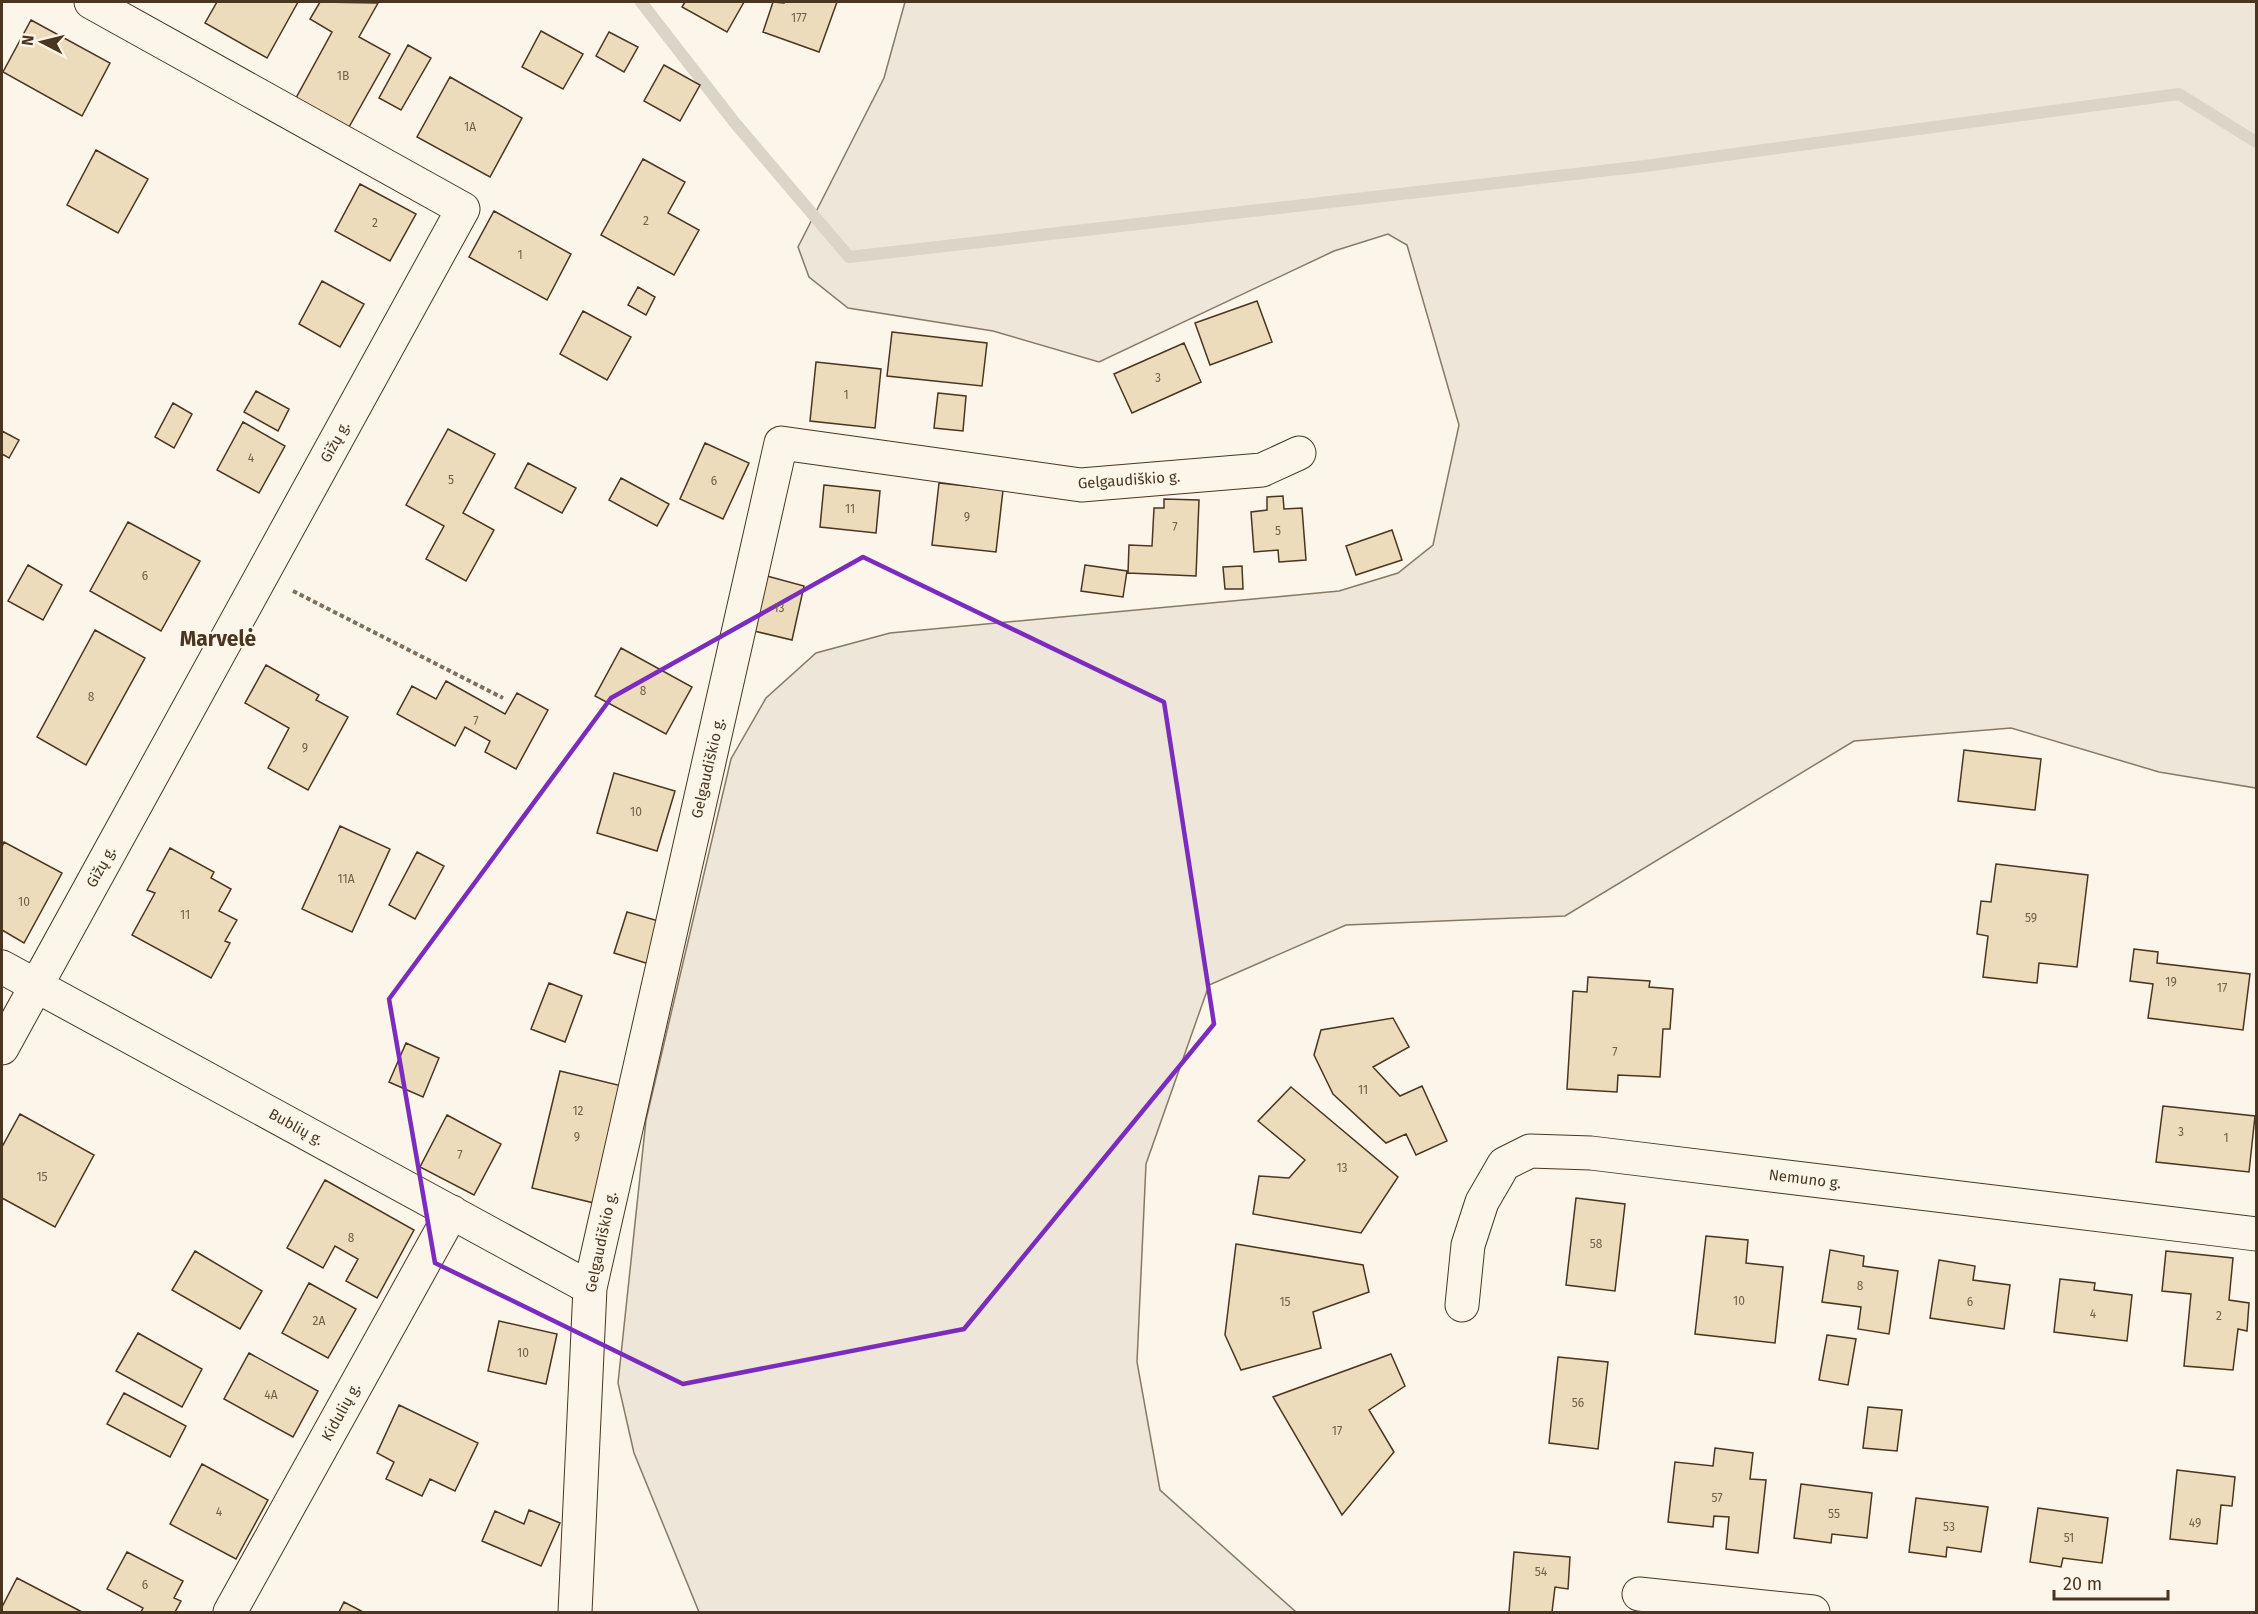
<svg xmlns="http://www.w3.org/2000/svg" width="2258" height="1614" viewBox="0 0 2258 1614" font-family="'Fira Sans',sans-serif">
<rect width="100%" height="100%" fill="#fbf6e9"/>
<path fill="#ede6d9" stroke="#887966" stroke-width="1.5" d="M905 2H2256V788L2159 772 2011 728 1854 741 1565 916 1346 925 1209 985 1146 1164 1137 1362 1160 1490 1296 1612H699L634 1453 618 1383 646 1120 731 759 766 698 816 653 890 633 1339 591 1398 573 1433 545 1459 425 1407 245 1388 234 1334 251 1099 362 993 331 848 308 809 277 798 247 884 78Z"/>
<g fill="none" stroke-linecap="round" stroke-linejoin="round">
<path stroke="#dcd4c6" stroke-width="12" d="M641 2 735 123 849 257 1645 166 2179 94 2256 142"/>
</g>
<path fill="#ecdcbc" stroke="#4a3520" stroke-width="1.5" d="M217 2H298L267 58 205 23Z
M320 2 378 3 359 37 390 54 349 127 296 98 332 32 310 19Z
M685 2H744L727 32 682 7Z
M773 2 784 3 785 2H837L819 52 763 32Z
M31 20 110 63 82 116 3 72Z
M541 31 583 54 563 89 522 67Z
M609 32 638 47 624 72 596 56Z
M408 45 431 58 401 110 379 98Z
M664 65 700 85 680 121 644 101Z
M450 77 522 118 490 177 417 137Z
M96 150 148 179 118 233 67 205Z
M643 159 685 182 668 213 699 230 674 275 601 235Z
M360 184 416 214 390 261 335 231Z
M494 211 571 254 547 300 469 257Z
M322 281 364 304 340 347 299 324Z
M638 287 655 297 646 315 628 305Z
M1257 301 1272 342 1210 365 1195 323Z
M583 311 631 337 607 380 560 354Z
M892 332 987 343 982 386 887 376Z
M1184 343 1201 382 1132 413 1114 374Z
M816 362 881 369 875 428 810 421Z
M256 391 289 409 278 431 244 412Z
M938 393 966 396 963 431 934 428Z
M173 403 192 414 174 448 155 437Z
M243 422 285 446 259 493 217 470Z
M448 429 495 454 463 513 494 530 466 581 426 559 444 526 406 505Z
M2 431 19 440 9 458 2 454Z
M705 443 749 463 723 519 680 499Z
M528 463 576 488 562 513 515 488Z
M621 478 669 504 657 526 609 500Z
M939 483 1003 490 996 552 932 545Z
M824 485 880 491 876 533 820 527Z
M1283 496 1284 509 1302 508 1306 560 1279 562 1278 550 1254 552 1251 512 1267 510V497Z
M1164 499 1199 500 1196 576 1128 573 1129 545 1152 546 1154 508H1164Z
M128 522 200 561 161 631 90 591Z
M1392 530 1402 560 1356 575 1346 546Z
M28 565 62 585 43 620 8 601Z
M1085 565 1127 571 1123 597 1081 591Z
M1242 566 1243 589H1225L1223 567Z
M767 576 804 586 792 640 754 631Z
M95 630 145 658 86 765 37 737Z
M621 648 692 687 666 734 595 696Z
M266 665 319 695 316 700 348 717 308 790 268 768 289 728 245 703Z
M446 681 505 714 517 693 548 710 516 769 485 752 490 741 465 727 455 746 397 714 412 686 436 699Z
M1964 750 2041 759 2035 810 1958 801Z
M614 773 675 791 657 851 597 833Z
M340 826 390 849 352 932 302 909Z
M4 842 62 873 24 943 2 930V847Z
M170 848 214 872 211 878 231 889 219 911 237 920 225 941 230 943 211 978 132 935 155 893 147 890Z
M417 852 444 866 415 919 389 905Z
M1996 864 2088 875 2077 967 2039 963 2037 983 1983 977 1988 936 1977 934 1981 901 1991 902Z
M627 912 662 922 649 964 614 953Z
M2134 949 2158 952 2157 963 2250 974 2243 1030 2148 1018 2153 984 2130 981Z
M1588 977 1650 981 1649 987 1673 989 1670 1029H1663L1660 1077 1618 1075 1617 1092 1567 1089 1573 991 1587 992Z
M549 983 582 996 565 1042 531 1029Z
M1393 1018 1409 1047 1373 1067 1400 1096 1422 1086 1447 1141 1416 1155 1406 1134 1386 1143 1333 1094 1314 1055 1321 1030Z
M406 1043 439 1058 423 1097 389 1082Z
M560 1071 622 1086 594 1203 532 1188Z
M1291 1087 1398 1177 1361 1233 1253 1214 1259 1176 1289 1178 1305 1160 1258 1121Z
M2163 1106 2255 1116 2249 1172 2156 1162Z
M20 1114 94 1155 55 1227 2 1198V1147Z
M447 1115 501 1144 474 1195 420 1167Z
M325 1180 414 1230 377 1298 346 1281 358 1259 335 1246 323 1268 287 1248Z
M1576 1198 1625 1204 1615 1291 1566 1285Z
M1706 1236 1748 1240 1746 1263 1783 1267 1775 1343 1695 1334Z
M1236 1244 1363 1265 1369 1292 1313 1312 1321 1348 1241 1370 1225 1335Z
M1830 1250 1864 1256 1863 1266 1898 1271 1889 1334 1858 1329 1861 1307 1822 1302Z
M195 1251 262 1291 240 1329 172 1290Z
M2166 1251 2233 1258 2229 1300 2249 1303 2247 1331 2238 1329 2233 1370 2184 1366 2191 1294 2162 1291Z
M1939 1260 1975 1266 1973 1280 2010 1285 2004 1329 1930 1318Z
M2060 1279 2095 1283 2094 1290 2132 1295 2127 1341 2054 1332Z
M309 1283 356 1309 328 1358 282 1333Z
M499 1321 557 1334 546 1384 488 1371Z
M138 1333 202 1369 182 1407 116 1371Z
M1827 1335 1856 1339 1848 1385 1819 1380Z
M249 1353 318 1391 293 1437 224 1399Z
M1391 1354 1405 1386 1369 1410 1394 1452 1342 1515 1273 1397Z
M1558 1357 1608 1362 1598 1449 1549 1443Z
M124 1393 186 1426 170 1457 107 1424Z
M399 1405 478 1443 455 1491 430 1479 422 1496 386 1479 394 1462 377 1453Z
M1868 1407 1902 1410 1897 1451 1863 1448Z
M1715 1448 1753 1453 1750 1479 1766 1480 1758 1553 1726 1549 1729 1517 1714 1516 1713 1527 1668 1522 1675 1462 1713 1466Z
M202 1464 268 1500 236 1559 170 1524Z
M2177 1470 2235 1477 2232 1506 2221 1505 2217 1544 2170 1539Z
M1801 1484 1872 1493 1867 1538 1832 1534 1831 1543 1794 1538Z
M1916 1498 1988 1507 1981 1552 1947 1547 1946 1557 1909 1552Z
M2038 1508 2108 1518 2102 1563 2063 1558 2061 1567 2030 1562Z
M529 1510 560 1523 541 1566 482 1541 495 1511 524 1524Z
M127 1552 183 1581 174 1598 181 1601 175 1612H141L143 1608 107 1589Z
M1514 1552 1570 1557 1568 1589 1555 1587 1552 1612H1509Z
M17 1578 82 1612H2V1607Z
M344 1602 363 1612H339Z"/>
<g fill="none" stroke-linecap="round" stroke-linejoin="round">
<defs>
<path id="street" d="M2 967 590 1288
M2 1048 463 209 91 2
M1462 1305 1468 1245 1482 1202 1504 1164 1530 1151 1591 1153 2256 1234
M1639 1594 1813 1612
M230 1612 452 1212
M575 1612 590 1288 781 443 1081 485 1262 470 1299 453"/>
</defs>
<use href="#street" stroke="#4a3520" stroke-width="35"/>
<path stroke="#7f6f5c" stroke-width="4" stroke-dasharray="4.5 3" stroke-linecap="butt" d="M293 591 503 698"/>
<use href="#street" stroke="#fbf6e9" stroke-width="33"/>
</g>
<path fill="none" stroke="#7b2cbf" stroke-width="4.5" stroke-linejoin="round" d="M863 557 1164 702 1214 1024 964 1329 683 1384 435 1263 389 999 611 698Z"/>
<g text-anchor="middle" stroke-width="4.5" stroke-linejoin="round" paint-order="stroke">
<g font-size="12" fill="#725f47">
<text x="799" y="22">177</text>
<text x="343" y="80">1B</text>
<text x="470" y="131">1A</text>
<text x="646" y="225">2</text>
<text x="375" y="227">2</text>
<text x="520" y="259">1</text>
<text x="1158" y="382">3</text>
<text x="846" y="399">1</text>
<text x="251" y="462">4</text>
<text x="451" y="484">5</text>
<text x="714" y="485">6</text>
<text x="850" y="513">11</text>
<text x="967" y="521">9</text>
<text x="1175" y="531">7</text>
<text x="1278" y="535">5</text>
<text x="145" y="580">6</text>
<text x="779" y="612">13</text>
<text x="643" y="695">8</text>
<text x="91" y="701">8</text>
<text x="476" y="725">7</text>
<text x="305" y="752">9</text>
<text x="636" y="816">10</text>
<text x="346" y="883">11A</text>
<text x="24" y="906">10</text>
<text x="185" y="919">11</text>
<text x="2031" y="922">59</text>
<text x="2171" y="986">19</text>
<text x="2222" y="992">17</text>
<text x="1615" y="1056">7</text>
<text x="1363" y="1094">11</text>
<text x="578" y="1115">12</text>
<text x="2181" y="1136">3</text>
<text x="577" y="1141">9</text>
<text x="2226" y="1142">1</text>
<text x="460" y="1159">7</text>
<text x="1342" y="1172">13</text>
<text x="42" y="1181">15</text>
<text x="351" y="1242">8</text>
<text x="1596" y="1248">58</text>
<text x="1860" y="1290">8</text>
<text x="1739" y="1305">10</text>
<text x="1285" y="1306">15</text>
<text x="1970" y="1306">6</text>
<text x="2093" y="1318">4</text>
<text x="2219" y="1320">2</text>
<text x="319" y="1325">2A</text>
<text x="523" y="1357">10</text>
<text x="271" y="1399">4A</text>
<text x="1578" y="1407">56</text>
<text x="1337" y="1435">17</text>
<text x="1717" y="1502">57</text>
<text x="219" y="1516">4</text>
<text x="1834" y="1518">55</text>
<text x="2195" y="1527">49</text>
<text x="1949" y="1531">53</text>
<text x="2069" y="1542">51</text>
<text x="1541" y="1576">54</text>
<text x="145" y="1589">6</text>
</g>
<g font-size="15" fill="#4a3520" stroke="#fbf6e9">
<text transform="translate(335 442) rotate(-61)" y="5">Gižų g.</text>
<text transform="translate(1129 480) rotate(-4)" y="5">Gelgaudiškio g.</text>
<text transform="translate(708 768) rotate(-77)" y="5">Gelgaudiškio g.</text>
<text transform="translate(101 867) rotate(-61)" y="5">Gižų g.</text>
<text transform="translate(296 1127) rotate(29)" y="5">Bublių g.</text>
<text transform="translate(1805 1179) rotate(7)" y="5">Nemuno g.</text>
<text transform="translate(601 1242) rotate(-78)" y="5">Gelgaudiškio g.</text>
<text transform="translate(341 1412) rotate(-61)" y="5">Kidulių g.</text>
</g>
<g font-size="21" font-weight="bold" fill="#4a3520" stroke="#fbf6e9">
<text x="218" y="646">Marvelė</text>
</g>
</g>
<rect width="2258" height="1614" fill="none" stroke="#4a3520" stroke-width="6"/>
<g transform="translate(42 42) rotate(277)" stroke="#fbf6e9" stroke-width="4.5" paint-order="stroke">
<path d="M0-4.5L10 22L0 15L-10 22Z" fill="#4a3520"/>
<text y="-9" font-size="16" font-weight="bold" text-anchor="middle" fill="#4a3520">N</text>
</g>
<path d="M2054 1590v9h114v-9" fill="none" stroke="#4a3520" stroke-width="3"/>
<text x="2063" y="1590" font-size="18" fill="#4a3520" stroke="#fbf6e9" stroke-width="4.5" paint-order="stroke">20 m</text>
</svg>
